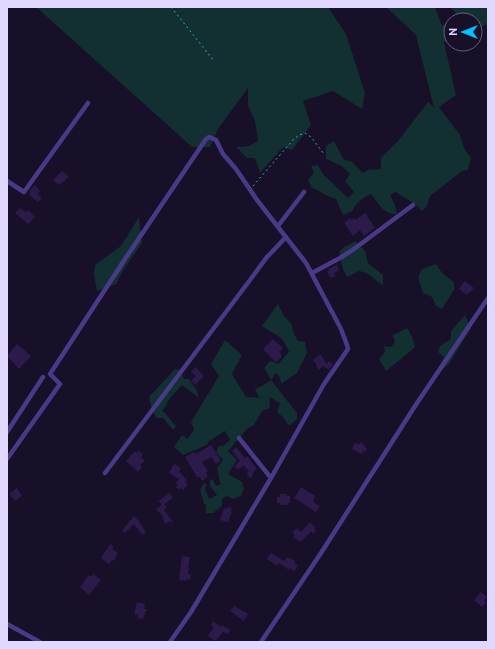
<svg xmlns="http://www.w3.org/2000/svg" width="495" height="649" viewBox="0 0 495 649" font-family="Ubuntu,sans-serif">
<rect width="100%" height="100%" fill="#180f28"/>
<path fill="#122f32" d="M36 7H328L346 34 365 93 362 109 333 91 303 101 311 125 292 150 283 147 260 173 255 158H247L236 147 249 146 258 141 255 121 248 106V88L218 129 210 147H192Z
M386 7H435L442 26 456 13 450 7H488V24L475 29V20H451V39L444 42 456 95 439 107 460 135 464 148 471 158 468 170 462 171 430 196 427 206 422 211C414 201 405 199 396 192L390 195 395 205 397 214C384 215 378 203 371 194 362 198 356 203 352 211L343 215 336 199C327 197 321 191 312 188L308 180 314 172 311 166 318 165 323 174 348 198 354 192 345 181 350 174 342 166 326 159V146L334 141 344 160 351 161 363 173 368 170 381 169V158L398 141 428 102 434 108 416 35Z
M139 217 142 243 122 272 116 284 97 291 94 275 95 265 121 246Z
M356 241 365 251 368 263 383 275V285C372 279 373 274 359 271L347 277 343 269 339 252 344 247Z
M436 264 442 273 454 282V290L442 309 436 306 432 297 423 293 418 277 422 269Z
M278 304 284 316 291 323 294 334 298 341 305 342 307 353 297 373 281 384 280 378 276 373 271 380 297 413V419L289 426 283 417 277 412 280 403 269 397 270 408 262 411 254 425 247 429 228 451 237 460 228 474 242 482 244 489 241 496 232 499 227 496 222 499V506L213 513H206V506L203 502V499L200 490 204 483 207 485 205 489 209 499 217 495 210 486V479L213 480 216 486 221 484C218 479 219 474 217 468L223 460 216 452 219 446H223L230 440 225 431 208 442 207 445 183 455 174 447 182 435 188 439 194 429 191 422 219 376 211 364 225 340 242 355 232 374 246 397 259 398 255 389 264 385 271 380 264 368 270 361 278 364 289 352C283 335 276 336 262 326Z
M465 315 471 328 449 364 444 368 440 365 444 357 438 352 440 346 451 339V331Z
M407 328 412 337 415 347 401 359 386 371 379 359 385 352 384 346 391 347 395 342 393 335Z
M175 369 180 370 184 379H189L197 391 199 398 182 385 170 398 164 409 162 410 176 426 173 430 163 418H157L152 410 149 397Z"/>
<path fill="#2c1b4a" d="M62 171 69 177 59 185 53 180Z
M35 185 40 191 37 194 42 198 38 202 29 195 31 192 29 191Z
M20 208 26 212 28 210 35 217 28 224 15 213Z
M365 213 375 228 364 236 360 230 353 236 344 223 350 218 352 220 354 218 356 220Z
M337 265 339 270 334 273 336 276 331 278 327 272 329 270 328 269Z
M465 281 474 288 467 295 459 289Z
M273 339 283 348 279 352 282 356 276 363 263 349Z
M17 344 31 356 19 369 7 356Z
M320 354 327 364 329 361 333 364 329 370 323 366 319 370 316 366 317 365 313 360Z
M195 367 204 376 195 385 191 381 196 376 191 372Z
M360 442 365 445 364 447 367 448 365 452 363 451 362 454 352 449 355 443 359 445Z
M211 445 221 461 216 464 211 457 202 462 208 471 206 472 208 476 202 481 200 477H197L185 457 194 452 196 454Z
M236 447 245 458 247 456 257 469 254 471 252 478 247 476 248 471 244 465 238 470 234 466 240 461 232 451Z
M135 451 137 453 139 451 143 454 141 457 145 461 140 465 142 467 138 472 126 461Z
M174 464 181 468 179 471 187 480 185 482 188 485 183 490 180 488 178 490 176 487 178 485 176 483 179 479 169 473Z
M301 487 315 496 313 502 320 506 316 512 294 498Z
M17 488 22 496 15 501 9 494Z
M170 493 173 498 164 504 167 507 164 510 173 522 172 523 170 521 165 524 162 515 156 510 162 504 158 501Z
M280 494H287V496H290V503H288V505H281V503H277V497H280Z
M227 507 232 508 231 511 232 512 228 522 220 520 224 508 227 509Z
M134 516 139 521 146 533 142 535 134 524 125 533 122 530Z
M310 522 315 527 314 528 316 530 313 534 311 531 301 542 293 537 295 535 292 533 297 528 301 532Z
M110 544 114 547 112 549 118 553 114 561 112 560 109 564 101 558Z
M271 553 284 561 287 557 290 559 291 558 295 561 294 563 298 565 294 571 290 568 289 570 279 563 277 566 267 559Z
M182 556 190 557 188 568H189L188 574 191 575 190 580 187 579 186 581 179 580Z
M93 574 101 580 89 595 80 587 89 575 91 577Z
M481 592 487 597 484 601 486 602 482 607 474 600Z
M137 602 145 604 144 609H147L143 619 137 618 138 615 134 614Z
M234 606 248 614 244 621 230 611Z
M213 621 221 627 222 625 230 630 228 634 223 632 215 641 208 636 214 627 211 625Z"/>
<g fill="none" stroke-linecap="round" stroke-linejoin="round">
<path stroke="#2daebc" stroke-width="1" stroke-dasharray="2 3" stroke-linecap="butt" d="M171 7 214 61
M253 186 293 140 299 135 305 133 311 137 324 154"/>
<path stroke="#493a88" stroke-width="4.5" d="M7 181 24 192 88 103
M278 226 304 192
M312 273 340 258 354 249 413 205
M7 432 43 377
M239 438 271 478
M7 459 60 384 50 374 125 259 206 139 209 137 216 140 223 154 236 169 257 200 306 263 341 329 347 345 348 349 324 384 271 478 191 612 170 642
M105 473 253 276 267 257 286 237
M7 624 40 642
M261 642 321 553 417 403 488 298"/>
</g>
<rect width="495" height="649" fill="none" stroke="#e2d7ff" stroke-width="16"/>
<g transform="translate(463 32) rotate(270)"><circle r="19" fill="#180f28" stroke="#695f7e"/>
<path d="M0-3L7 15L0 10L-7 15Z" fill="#03beff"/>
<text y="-6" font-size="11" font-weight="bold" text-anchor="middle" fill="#e2d7ff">N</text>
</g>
</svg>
